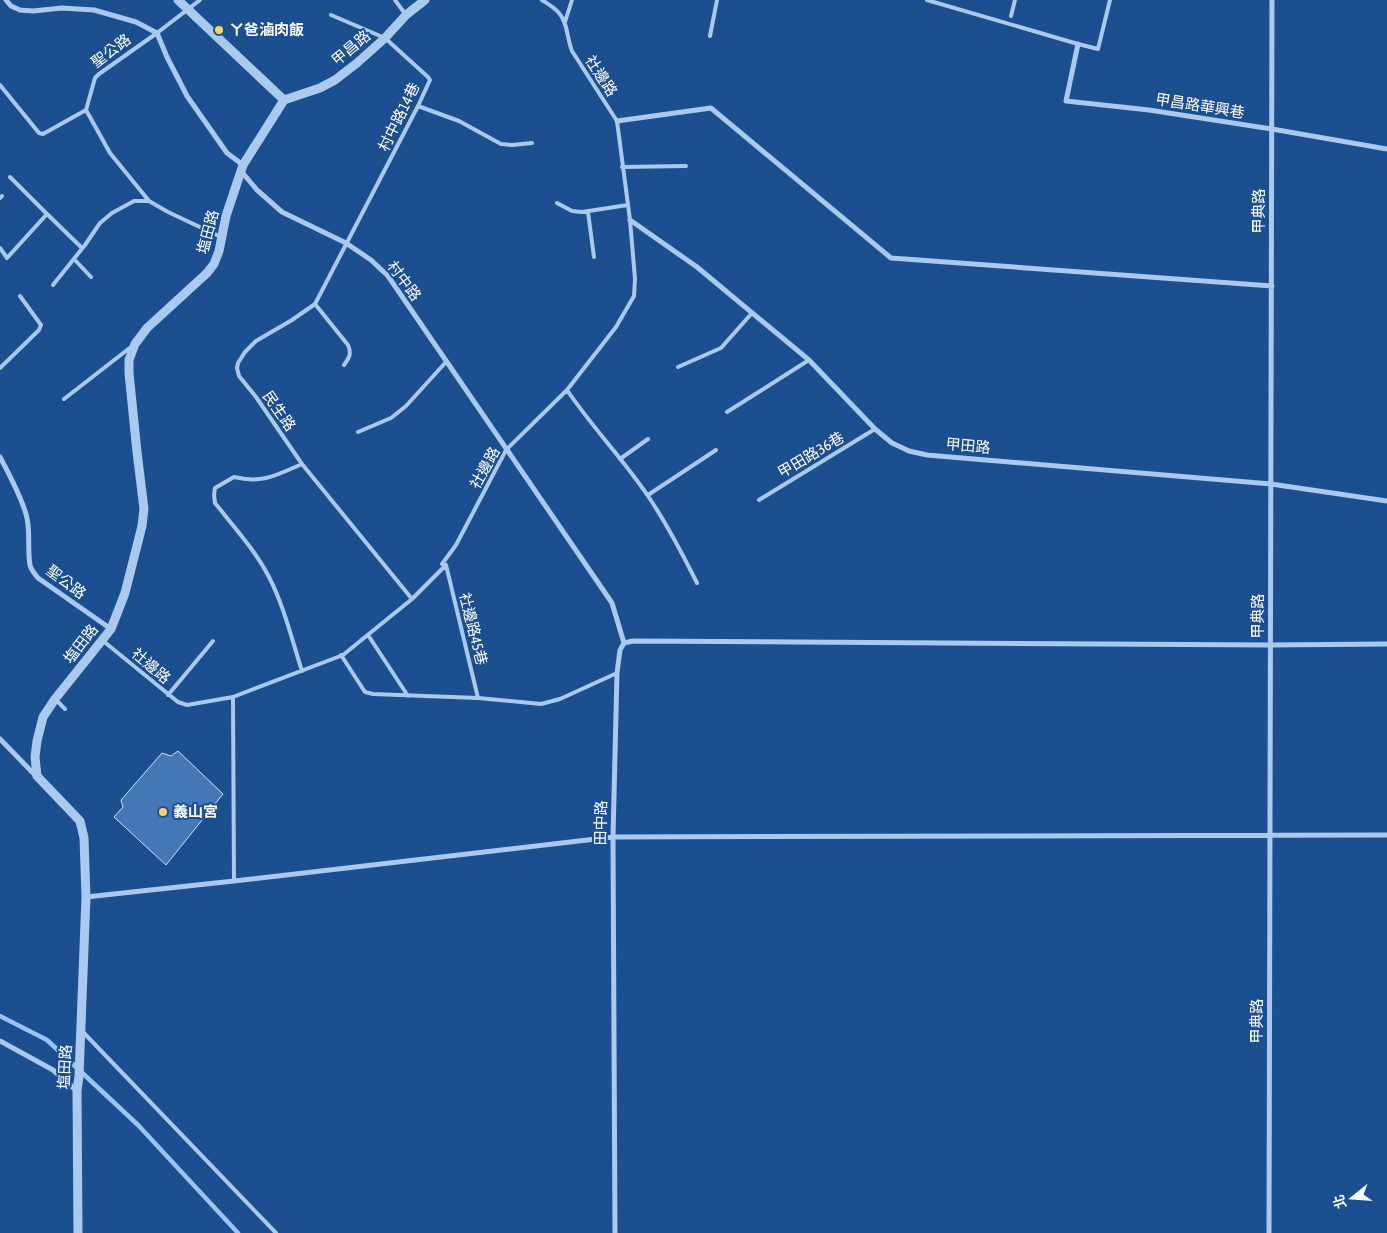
<svg xmlns="http://www.w3.org/2000/svg" width="1387" height="1233" viewBox="0 0 1387 1233" font-family="'Asap Condensed','Noto Sans TC',sans-serif">
<rect width="100%" height="100%" fill="#1b4f8f"/>
<g fill="none" stroke-linecap="round" stroke-linejoin="round">
<path stroke="#9cc4f0" stroke-width="4.5" d="M0 1016 47 1040 138 1125 238 1233"/>
</g>
<path fill="#4478b7" stroke="#cfe3fa" d="M178 751 223 794 166 865 114 817 123 807 121 800 162 753 171 756Z"/>
<g fill="none" stroke-linecap="round" stroke-linejoin="round">
<path stroke="#a9c9ee" stroke-width="4" d="M395 0 406 15
M927 0 1078 44 1098 49 1110 0
M331 15 385 38 428 77 430 80 418 106 315 304 292 320 256 341 245 352 238 363 237 368 239 376 256 397 302 464 412 599
M1011 16 1015 0
M565 22 572 0
M710 36 717 0
M0 85 39 133 43 134 86 110 95 78 99 74 157 33 200 0
M418 106 459 121 501 144 512 145 532 143
M86 110 110 153 149 201
M622 167 686 166
M10 177 47 214 82 248
M0 198 2 196
M557 203 572 211 582 212 628 205
M588 212 594 257
M0 248 7 258 47 214
M74 259 91 277
M53 285 85 245 100 223 112 213 134 201H149L168 212 221 237
M315 304 348 345C352 354 349 358 344 365
M678 367 721 348 752 313
M0 368 39 330 41 325 20 296
M567 390C592 427 623 459 648 496 667 524 682 553 697 583
M64 399 131 347
M727 412 809 360
M358 432 391 418 406 406 446 362
M620 459 648 439
M302 464C276 475 263 484 234 477L215 488 214 495 215 503C234 527 255 550 269 577 284 606 292 640 302 671
M648 495 716 450
M759 500 875 429
M446 565 478 698
M368 635 408 696
M102 640 178 702 187 705 233 697 343 655 412 599 446 565 442 564 456 545 506 450 567 390 616 327 634 296 635 279 630 220 617 121 572 51C567 39 568 23 559 13 555 8 548 4 542 0
M341 655 365 692 373 694 478 698 541 704 560 699 617 673
M168 695 213 641
M233 697 234 881
M55 699 65 709
M82 1031 276 1233"/>
<path stroke="#a9c9ee" stroke-width="5" d="M6 0 11 6 20 10 33 11 62 8 94 10 136 22 157 33 167 57 187 96 227 153 243 165
M1078 44 1066 101 1149 110 1272 129 1387 149
M617 121 711 108 891 258 1272 286
M241 171 257 190 282 212 346 243 371 260 388 276 612 603 624 643 620 650 617 673 613 837 615 1233
M630 220 697 267 809 360 875 429 892 443 909 451 927 455 1271 484 1387 501
M0 457C10 476 20 494 26 514 31 530 27 548 30 565 31 570 35 574 38 578L111 629
M624 643 633 641 1270 645 1387 644
M0 739 36 776
M86 897 234 881 613 837 1387 835
M0 1041 53 1070 77 1091
M1269 1233 1272 0"/>
<path stroke="#a9c9ee" stroke-width="9" d="M178 0 284 100
M284 100 320 88 335 80 357 63 385 38 406 15 425 0
M78 1233 77 1091 79 1076 86 897 84 838 80 821 37 776 35 757 37 741 43 717 55 699 111 629 125 593 142 526 144 509 137 452 129 373V360L135 344 147 328 207 273 214 264 219 251 226 216 243 165 284 100"/>
</g>
<g fill="#ffd166" stroke="#1b4f8f" stroke-width="2">
<circle cx="219" cy="30" r="5"/>
<circle cx="163" cy="812" r="5"/>
</g>
<g text-anchor="middle" stroke-width="4" stroke-linejoin="round" paint-order="stroke">
<g font-size="15" font-weight="bold" fill="#fff" stroke="#1b4f8f" text-anchor="start">
<text x="229" y="35">ㄚ爸滷肉飯</text>
<text x="173" y="817">義山宮</text>
</g>
<g font-size="15" fill="#fff" stroke="#1b4f8f">
<text transform="translate(351 48) rotate(-40)" y="5">甲昌路</text>
<text transform="translate(111 51) rotate(-37)" y="5">聖公路</text>
<text transform="translate(601 76) rotate(57)" y="5">社邊路</text>
<text transform="translate(1200 106) rotate(9)" y="5">甲昌路華興巷</text>
<text transform="translate(399 117) rotate(-64)" y="5">村中路14巷</text>
<text transform="translate(1259 211) rotate(-90)" y="5">甲典路</text>
<text transform="translate(208 232) rotate(-75)" y="5">塩田路</text>
<text transform="translate(404 281) rotate(53)" y="5">村中路</text>
<text transform="translate(279 411) rotate(55)" y="5">民生路</text>
<text transform="translate(968 446) rotate(5)" y="5">甲田路</text>
<text transform="translate(811 455) rotate(-31)" y="5">甲田路36巷</text>
<text transform="translate(485 468) rotate(-61)" y="5">社邊路</text>
<text transform="translate(66 582) rotate(37)" y="5">聖公路</text>
<text transform="translate(1258 616) rotate(-90)" y="5">甲典路</text>
<text transform="translate(473 629) rotate(76)" y="5">社邊路45巷</text>
<text transform="translate(81 644) rotate(-52)" y="5">塩田路</text>
<text transform="translate(151 666) rotate(40)" y="5">社邊路</text>
<text transform="translate(601 823) rotate(-89)" y="5">田中路</text>
<text transform="translate(1257 1021) rotate(-90)" y="5">甲典路</text>
<text transform="translate(65 1067) rotate(-87)" y="5">塩田路</text>
</g>
</g>
<g transform="translate(1352 1198) rotate(253)" stroke="#1b4f8f" stroke-width="4" paint-order="stroke">
<path d="M0-4L9 19L0 12L-9 19Z" fill="#ffffff"/>
<text y="-8" font-size="14" font-weight="bold" text-anchor="middle" fill="#ffffff">北</text>
</g>
</svg>
